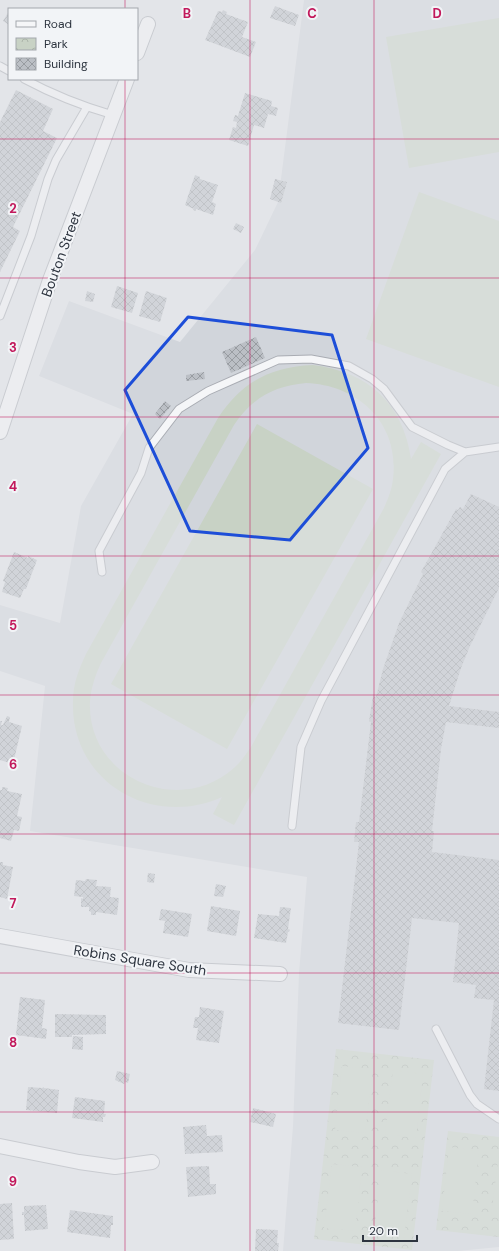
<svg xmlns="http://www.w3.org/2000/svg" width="499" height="1251" viewBox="0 0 499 1251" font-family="'DM Sans',sans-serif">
<defs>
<pattern id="park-crowns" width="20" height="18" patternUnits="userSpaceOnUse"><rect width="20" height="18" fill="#c8d2c5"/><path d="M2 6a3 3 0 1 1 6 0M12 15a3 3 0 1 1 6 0" fill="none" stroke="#acb5aa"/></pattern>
<pattern id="building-cross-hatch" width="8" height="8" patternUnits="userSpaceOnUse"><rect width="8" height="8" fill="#bbbfc5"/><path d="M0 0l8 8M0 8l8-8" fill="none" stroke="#989ca1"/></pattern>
</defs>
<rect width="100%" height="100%" fill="#e3e5e9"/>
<path fill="#d1d5db" d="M304 0H499V1247L458 1251H283L293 1126 299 973 307 877 30 831 45 686 0 671V605L60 623 81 506 133 414 39 376 69 301 180 342 255 250 278 202Z"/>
<path fill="url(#park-crowns)" d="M336 1049 434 1060 412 1250 314 1239Z
M448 1131 499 1137V1237L436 1230Z"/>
<path fill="#c8d2c5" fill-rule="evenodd" d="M499 18V152L409 168 386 37Z
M419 192 499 221V387L366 339Z
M313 365C368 372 403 403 411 459L421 442 441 454 234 825 213 814 222 797C151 829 70 781 73 701 73 684 79 669 86 654L218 418C242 382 270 367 313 365ZM306 383C359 385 400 424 393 479 392 489 388 499 384 508L251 747C246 754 241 762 234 768 178 818 86 777 90 701 91 688 95 676 101 663L234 425C252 398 274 386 306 383Z
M257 424 373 489 227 749 111 684Z
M342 1066 373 1069 365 1133 335 1130Z
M393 1070 423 1074 416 1138 385 1134Z
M449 1147 479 1151 472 1214 442 1211Z
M499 1153V1218L491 1217Z
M332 1164 362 1167 355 1231 324 1228Z
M381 1170 412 1174 404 1238 374 1234Z"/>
<path fill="url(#building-cross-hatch)" d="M275 6 299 15 295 26 270 18Z
M223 10 227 12 226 14 248 22 242 37 256 42 250 57 205 40 218 11 222 12Z
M9 11V25L3 21Z
M16 90 53 109 43 131 57 138 13 227 20 231 0 272V122Z
M245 93 272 101 271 106 278 108 276 116 268 114 264 128 254 125 248 146 229 140 233 127 236 128 237 122 233 121 235 115 238 116Z
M195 175 200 177V179L218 185 212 202 216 204 213 215 196 209V211L193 210 194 209 185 205Z
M275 179 287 182 281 203 270 199Z
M236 223 244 227 241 233 233 229Z
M117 286 138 293 132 313 111 307Z
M87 291 95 294 93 302 85 301Z
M146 291 167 298 160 322 139 316Z
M256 337 265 358 231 373 222 352Z
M204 372 205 379 186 381V375Z
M165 401 171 406 160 419 155 414Z
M471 494 499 507V588L470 646 461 668 449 706 499 712V728L446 722 441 749 432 831H434L432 852 499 860V1091L484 1089 494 1000 474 998 476 985 453 982 459 923 412 918 399 1030 338 1023 359 842H354L356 822H359L371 722 369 721 373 696 376 697 383 669 399 623 423 574 421 572 456 509 458 510 460 507 463 509Z
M14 552 28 558V556L37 560 26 589H24L20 598 2 592 5 582 3 581Z
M7 716 10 717 9 722 22 726 13 764 0 760V721H2L1 725H3Z
M2 787 8 788 7 791 22 794 17 816 22 817 19 831 14 830 11 841 0 838V790H2Z
M0 862H3V865L13 867 7 899 0 897Z
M148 873 155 874 154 883 147 882Z
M86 879 97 880 96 886 111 887 110 897 119 898 117 915 96 912V915H91V912L89 911V907H81V898L83 899V897L74 896 76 880 85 881Z
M216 884 226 886 223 897 214 896Z
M211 906 240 911 236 936 207 931Z
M280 907 291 908 288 929 290 930 289 932H288L286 943 254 938 258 914 279 916Z
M161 909 192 914 188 937 163 933 165 921 159 920Z
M20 997 45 1000 42 1028 47 1029 46 1039 16 1035Z
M200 1007 224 1011 219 1043 196 1040 198 1028H193L195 1017H199Z
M55 1014 106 1015V1034L72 1035V1037H55Z
M73 1036 83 1037V1050L72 1049Z
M117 1071 130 1074 128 1083 125 1082 124 1084 115 1080Z
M28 1087 42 1088 44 1087V1088L59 1090 57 1113 26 1110Z
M75 1097 105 1101 104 1114H106L105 1117H103V1122L72 1118Z
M253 1108 276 1114 273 1127 250 1122Z
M206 1125 207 1136 222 1135 223 1152 185 1154 183 1127Z
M209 1166 210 1184H216V1194L188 1197 186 1167Z
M12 1203 14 1239 0 1240V1204Z
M46 1205 48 1229 25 1231 24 1215H22V1212H24V1206Z
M70 1210 113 1216V1225H111L110 1238 67 1232Z
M256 1229 278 1230 277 1243H279L278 1251H255Z"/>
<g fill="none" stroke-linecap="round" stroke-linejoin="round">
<defs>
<path id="service" d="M0 66 9 71
M24 79C52 94 82 106 113 115
M0 316 31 236 48 179 56 160 87 107
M102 572 99 551 141 473 149 448 179 409 208 391 278 360 311 359 349 366 372 379 384 389 412 427 448 445 465 452
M292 826 301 747 321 701 445 469 465 452 499 447
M436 1029 470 1095 477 1104 499 1119"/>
<path id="minor" d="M137 53 148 24
M0 432 50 280 127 79
M0 936 189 970 280 974
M0 1146 79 1162 115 1167 152 1162"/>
</defs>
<use href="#service" stroke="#a9acb3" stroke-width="9"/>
<use href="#minor" stroke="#a9acb3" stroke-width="16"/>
<use href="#service" stroke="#f5f6f8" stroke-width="7"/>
<use href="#minor" stroke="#f5f6f8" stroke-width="14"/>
</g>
<path d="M0 0H499V1251H0ZM188 317 332 335 368 448 290 540 190 531 125 390Z" fill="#e3e5e9" fill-opacity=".55" fill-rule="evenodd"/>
<path fill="none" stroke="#1d4ed8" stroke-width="3" stroke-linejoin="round" d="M188 317 332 335 368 448 290 540 190 531 125 390Z"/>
<path fill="none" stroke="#c2185b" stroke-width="1" stroke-opacity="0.55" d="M125 0V9M250 0V1251M374 0V1251M125 79V1251M0 139H499M0 278H499M0 417H499M0 556H499M0 695H499M0 834H499M0 973H499M0 1112H499"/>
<g text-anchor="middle" stroke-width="4" stroke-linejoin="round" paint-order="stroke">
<g font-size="14" fill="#2d343f" stroke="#f2f4f7">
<text transform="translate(61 254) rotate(-70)" y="5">Bouton Street</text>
<text transform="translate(140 960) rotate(9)" y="5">Robins Square South</text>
</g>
</g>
<g font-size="13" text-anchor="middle" font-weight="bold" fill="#c2185b" stroke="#f2f4f7" stroke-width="4" stroke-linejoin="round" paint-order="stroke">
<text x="187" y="18">B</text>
<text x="312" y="18">C</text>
<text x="437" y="18">D</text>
<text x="13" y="213">2</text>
<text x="13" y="352">3</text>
<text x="13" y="491">4</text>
<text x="13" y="630">5</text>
<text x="13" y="769">6</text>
<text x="13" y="908">7</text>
<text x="13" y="1047">8</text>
<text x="13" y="1186">9</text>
</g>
<rect x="8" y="8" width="130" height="72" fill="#f2f4f7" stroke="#a3a7ad"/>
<rect x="16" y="21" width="20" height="6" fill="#f5f6f8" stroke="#a3a7ad"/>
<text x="44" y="28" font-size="12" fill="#2d343f">Road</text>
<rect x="16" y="38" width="20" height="12" fill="url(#park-crowns)" stroke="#a3a7ad"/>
<text x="44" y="48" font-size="12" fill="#2d343f">Park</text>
<rect x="16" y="58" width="20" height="12" fill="url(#building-cross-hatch)" stroke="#a3a7ad"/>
<text x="44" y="68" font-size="12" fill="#2d343f">Building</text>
<path d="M363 1235v6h54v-6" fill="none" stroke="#2d343f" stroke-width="2"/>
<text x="369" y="1235" font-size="12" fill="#2d343f" stroke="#f2f4f7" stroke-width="3" paint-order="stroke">20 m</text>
</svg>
